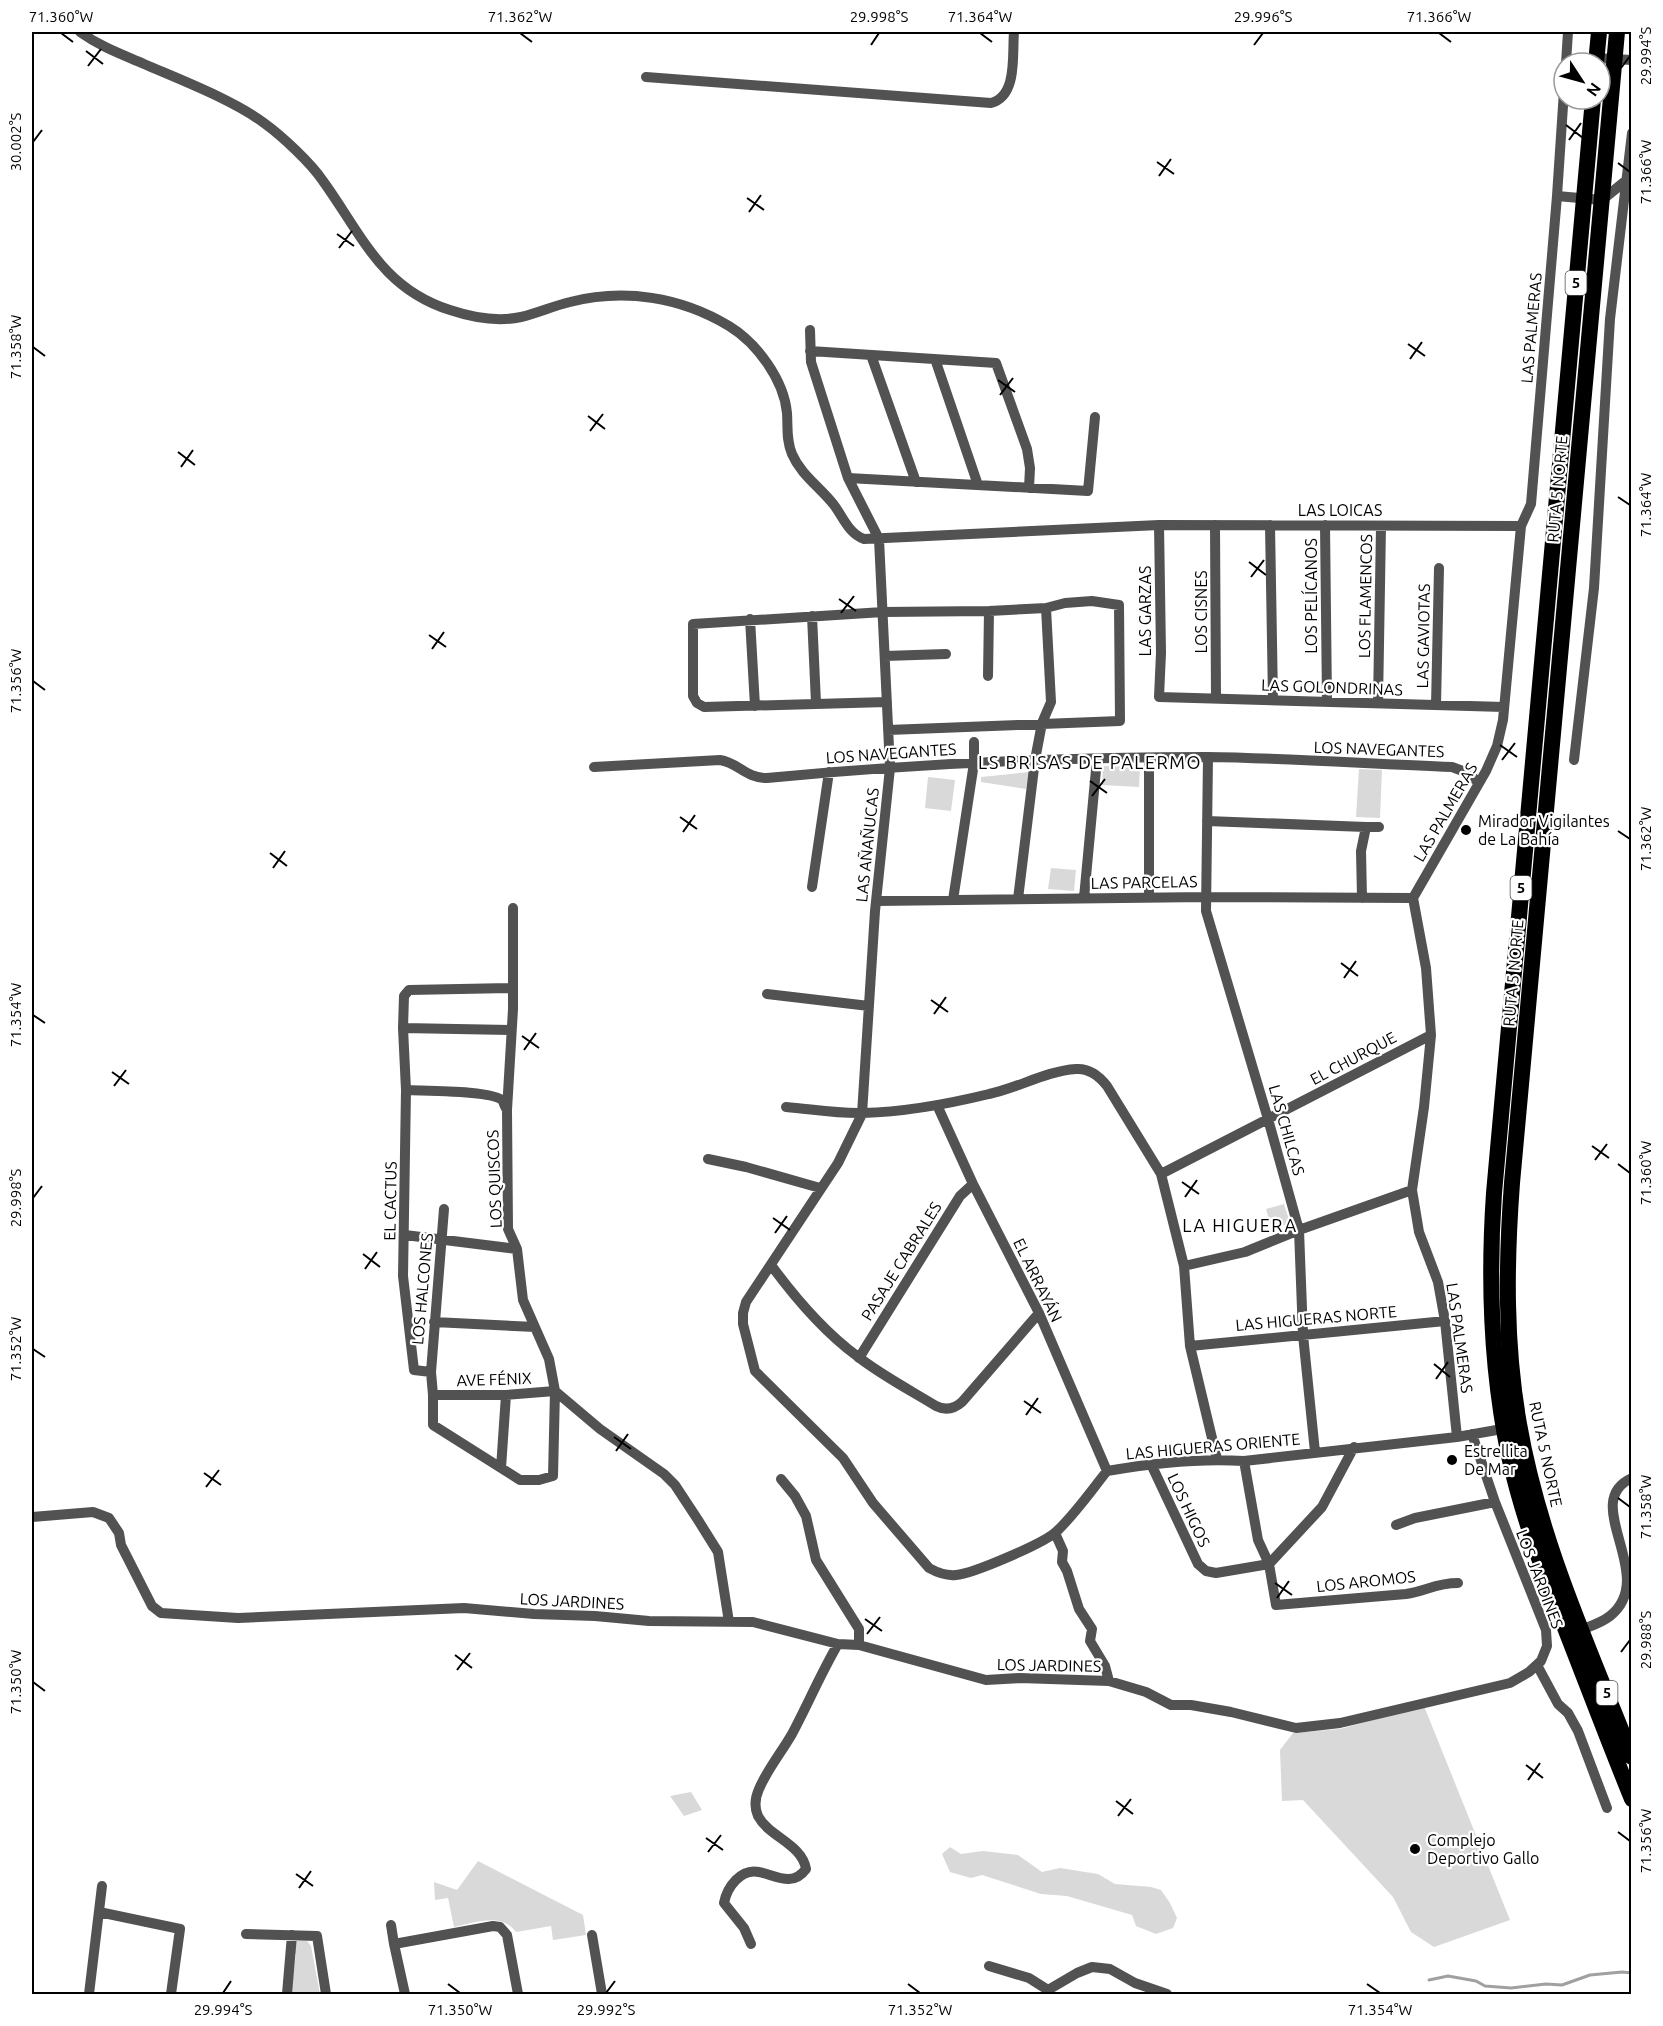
<svg xmlns="http://www.w3.org/2000/svg" width="1663" height="2026" viewBox="0 0 1663 2026" font-family="Ubuntu,sans-serif">
<rect width="100%" height="100%" fill="#fff"/>
<path fill="#d9d9d9" d="M1103 766 1140 767 1139 787 1102 785Z
M1359 769 1382 770 1380 818 1356 817Z
M1029 772 1026 789 981 782V777Z
M928 777 955 780 951 811 925 808Z
M1051 868 1076 870 1074 891 1048 889Z
M1284 1204 1290 1223 1272 1230 1266 1209Z
M1424 1706 1510 1920 1434 1947 1411 1932 1393 1897 1303 1800 1282 1801 1280 1750 1293 1733 1340 1729Z
M691 1792 702 1810 684 1816 670 1796Z
M950 1847 961 1854 983 1851 1018 1855 1042 1872 1060 1868 1098 1874 1115 1884 1151 1887 1161 1890 1170 1903 1177 1918 1173 1928 1156 1934 1136 1926 1132 1915 1067 1896 1041 1894 982 1875 971 1878 950 1872 942 1854Z
M478 1861 583 1915 586 1935 553 1940 551 1926 516 1932C501 1912 475 1923 454 1927L448 1898 435 1900 434 1882 457 1890Z
M294 1941H307L311 1946 320 1994H291L296 1954 293 1953Z"/>
<g fill="none" stroke-linecap="round" stroke-linejoin="round">
<path stroke="#a0a0a0" stroke-width="3" d="M1429 1980 1448 1976 1476 1981 1485 1986 1511 1988 1546 1984 1562 1985 1590 1975 1622 1972 1632 1973"/>
<path stroke="#525252" stroke-width="10" d="M80 32C101 47 121 54 144 64 181 80 233 100 264 123 282 136 311 163 323 181 362 235 381 288 450 310 471 317 498 322 521 317 538 313 553 306 570 302 624 288 681 297 729 326 757 343 784 380 787 413 788 427 786 440 792 454 801 475 820 487 834 505 843 517 849 534 864 539L1159 525 1521 526
M1596 58 1632 60
M1566 63 1568 32
M646 77 991 103C1018 96 1012 54 1014 32
M1557 196 1602 200 1628 179
M810 330 811 362 848 478 879 539 890 768 875 911 862 1114 838 1163 746 1302 743 1313V1324L755 1371 843 1458 873 1503 929 1568C938 1573 946 1576 956 1575 972 1574 1045 1543 1057 1531 1075 1514 1091 1491 1107 1471 1153 1463 1198 1458 1244 1461L1457 1437 1508 1428
M810 351 996 363 1027 449 1030 468 1029 488
M871 355 916 482
M935 359 978 485
M848 478 1088 491 1095 417
M1159 525 1161 653 1159 697 1504 707
M1215 525 1216 699
M1270 525 1273 700
M1325 525 1327 702
M812 616 816 703
M750 619 755 706
M885 656 946 654
M988 676 989 611
M887 702 704 707 697 703 693 696V624L883 612 989 611 1046 608 1065 603 1092 601 1119 605 1120 721 888 730
M1378 703 1381 526
M1436 705 1439 568
M1208 757 1206 911 1268 1119 1299 1230 1303 1335 1315 1452
M1574 760 1594 588 1610 319 1632 133
M594 767 720 760C739 763 745 778 767 778 913 764 1060 757 1207 757 1288 758 1370 764 1452 767L1468 773 1479 783
M1207 821 1366 827
M812 887 829 772
M1149 897V759
M1084 898 1097 759
M1362 898 1361 851 1366 827H1379
M1018 899 1035 760 1042 723 1051 702 1046 608
M953 900 974 763V742
M876 901 1206 897 1413 898
M513 908V1009L507 1110 508 1229 517 1249 523 1300 549 1359 555 1391 600 1429 664 1474 675 1485 698 1520 718 1552 729 1622
M767 994 869 1006
M403 1028 511 1030
M406 1090C423 1091 494 1090 503 1101 503 1102 506 1109 507 1110
M937 1105 973 1184 1039 1313 1107 1471
M786 1107C811 1109 838 1114 863 1113 905 1112 948 1104 989 1094 1018 1088 1046 1071 1076 1069 1089 1068 1100 1077 1107 1086L1161 1174 1184 1266 1190 1346 1217 1459
M708 1159 746 1167 820 1188
M1161 1174 1431 1035
M405 1235 517 1249
M771 1265C796 1299 823 1331 857 1356 881 1375 910 1390 936 1406 946 1411 954 1409 962 1402L1039 1313
M1184 1266 1245 1252 1299 1230 1412 1190
M434 1322 535 1327
M1190 1346 1445 1321
M859 1358 960 1196 973 1184
M431 1372 444 1209
M433 1395H506L555 1391 553 1476 539 1480H520L433 1425V1395L431 1372 414 1370 403 1276 406 1090 403 1028 404 996 409 990 511 988
M1457 1437 1445 1321 1438 1282 1419 1232 1412 1190 1424 1107 1431 1035 1426 968 1413 898 1486 771 1497 746 1503 720 1521 526 1531 504 1557 196 1564 91
M1244 1461 1258 1540 1269 1564 1276 1605 1406 1594C1426 1591 1436 1583 1458 1583
M1151 1464 1198 1564 1206 1571 1216 1573 1269 1564 1322 1507 1354 1447
M501 1468 506 1395
M781 1479 795 1496 806 1516 816 1560 859 1629V1645
M32 1517 93 1512 109 1518 119 1533 121 1545 152 1606 161 1613 238 1618 464 1608 534 1614 595 1616 649 1621 753 1622 838 1644 859 1645 986 1680 1020 1678 1109 1681 1146 1692 1171 1705H1191L1231 1712 1296 1728 1340 1723 1510 1683 1529 1672 1541 1661 1547 1646 1546 1630 1495 1502 1472 1434
M1396 1525 1415 1518 1495 1502
M1055 1533 1063 1551 1062 1562 1067 1571 1079 1609 1092 1629 1090 1641 1105 1666 1109 1681
M1576 1632C1587 1627 1600 1624 1610 1616 1660 1576 1578 1502 1632 1478
M1537 1665 1558 1704 1568 1713 1578 1731 1607 1808
M99 1912 180 1929 171 1994
M391 1925 394 1944
M246 1934 317 1936 326 1994
M592 1935 602 1994
M751 1944 744 1928 724 1903C727 1887 741 1868 759 1872 775 1875 792 1888 806 1869 802 1844 769 1837 758 1816 754 1807 755 1798 759 1789 767 1770 781 1753 792 1734 808 1704 821 1673 838 1644
M989 1966 1029 1978 1048 1990
M89 1994 102 1886
M287 1994 292 1935
M405 1994 394 1944 493 1926 500 1927 507 1935 518 1994
M1050 1994 1048 1990 1077 1973 1092 1967 1110 1969 1135 1983 1167 1994"/>
<path stroke="#000" stroke-width="16" d="M1617 32 1512 1183C1506 1264 1505 1344 1519 1424 1539 1540 1589 1648 1632 1757
M1596 63 1599 32
M1593 99 1494 1193C1488 1281 1491 1370 1509 1456 1524 1523 1549 1587 1574 1651 1593 1700 1612 1750 1632 1799"/>
</g>
<path fill="none" stroke="#000" stroke-width="2" d="M61 33 73 42M520 33 532 42M980 33 992 42M1439 33 1451 42M871 45 879 33M1254 45 1263 33M86 51 103 64M88 66 101 49M1621 68 1630 56M1566 125 1583 138M1569 140 1581 123M33 142 42 130M1157 162 1174 174M1618 163 1630 172M1159 176 1171 159M747 198 764 210M749 212 761 195M337 234 354 246M339 248 352 231M1408 344 1425 356M33 347 45 356M1410 359 1422 342M998 380 1015 392M1000 395 1013 378M588 416 605 429M590 431 603 414M178 452 195 465M181 467 193 450M1618 497 1630 505M1249 562 1266 575M1251 577 1264 560M839 599 856 611M841 613 854 596M429 635 446 647M432 649 444 632M33 681 45 690M1500 745 1517 757M1502 760 1515 743M1090 781 1107 793M1092 796 1105 779M680 817 697 829M1618 831 1630 839M683 832 695 815M270 853 287 866M273 868 285 851M1341 963 1358 976M1344 978 1356 961M931 1000 948 1012M934 1014 946 997M33 1015 45 1023M522 1036 539 1048M524 1050 536 1033M112 1072 129 1084M114 1086 126 1070M1592 1146 1609 1158M1595 1160 1607 1144M1618 1164 1630 1173M1182 1182 1199 1194M1185 1197 1197 1180M33 1198 42 1186M773 1218 790 1230M775 1233 787 1216M363 1254 380 1267M365 1269 377 1252M33 1349 45 1357M1434 1364 1450 1377M1436 1379 1448 1362M1024 1401 1041 1413M1026 1415 1038 1398M614 1437 631 1449M616 1451 628 1434M204 1473 221 1485M206 1487 219 1470M1618 1498 1630 1507M1275 1583 1292 1595M1277 1598 1289 1581M865 1619 882 1631M867 1634 880 1617M1621 1652 1630 1640M455 1655 472 1668M457 1670 470 1653M33 1682 45 1691M1526 1765 1543 1778M1528 1780 1540 1763M1116 1801 1133 1814M1118 1816 1131 1799M1618 1832 1630 1841M706 1838 723 1850M708 1852 721 1835M296 1874 313 1886M299 1888 311 1871M448 1984 460 1993M908 1984 920 1993M1367 1984 1380 1993M223 1993 231 1981M606 1993 615 1981"/>
<g fill="#000" stroke="#fff" stroke-width="2">
<circle cx="1466" cy="830" r="6"/>
<circle cx="1452" cy="1460" r="6"/>
<circle cx="1415" cy="1849" r="6"/>
</g>
<g text-anchor="middle" stroke-width="4.5" stroke-linejoin="round" paint-order="stroke">
<g fill="#fff" stroke="#4c4c4c" stroke-width="1.5">
<rect x="1565.5" y="271" width="21" height="24" rx="4.5"/>
<rect x="1510.5" y="876" width="21" height="24" rx="4.5"/>
<rect x="1596.5" y="1681" width="21" height="24" rx="4.5"/>
</g>
<g font-size="15" font-weight="bold" fill="#000">
<text x="1576" y="288">5</text>
<text x="1521" y="893">5</text>
<text x="1607" y="1698">5</text>
</g>
<g font-size="16" fill="#000" stroke="#fff">
<text transform="translate(1531 328) rotate(-85)" y="6">LAS PALMERAS</text>
<text transform="translate(1557 489) rotate(-85)" y="6">RUTA 5 NORTE</text>
<text x="1340" y="516">LAS LOICAS</text>
<text transform="translate(1311 596) rotate(-90)" y="6">LOS PELÍCANOS</text>
<text transform="translate(1365 596) rotate(-89)" y="6">LOS FLAMENCOS</text>
<text transform="translate(1145 611) rotate(-90)" y="6">LAS GARZAS</text>
<text transform="translate(1201 612) rotate(-90)" y="6">LOS CISNES</text>
<text transform="translate(1423 636) rotate(-89)" y="6">LAS GAVIOTAS</text>
<text transform="translate(1332 687) rotate(2)" y="6">LAS GOLONDRINAS</text>
<text transform="translate(1379 749) rotate(2)" y="6">LOS NAVEGANTES</text>
<text transform="translate(891 753) rotate(-4)" y="6">LOS NAVEGANTES</text>
<text transform="translate(1445 812) rotate(-60)" y="6">LAS PALMERAS</text>
<text transform="translate(867 845) rotate(-84)" y="6">LAS AÑAÑUCAS</text>
<text transform="translate(1144 882) rotate(-1)" y="6">LAS PARCELAS</text>
<text transform="translate(1513 973) rotate(-85)" y="6">RUTA 5 NORTE</text>
<text transform="translate(1353 1058) rotate(-28)" y="6">EL CHURQUE</text>
<text transform="translate(1287 1130) rotate(74)" y="6">LAS CHILCAS</text>
<text transform="translate(494 1179) rotate(-92)" y="6">LOS QUISCOS</text>
<text transform="translate(390 1201) rotate(-89)" y="6">EL CACTUS</text>
<text transform="translate(901 1261) rotate(-58)" y="6">PASAJE CABRALES</text>
<text transform="translate(1038 1280) rotate(64)" y="6">EL ARRAYÁN</text>
<text transform="translate(422 1289) rotate(-85)" y="6">LOS HALCONES</text>
<text transform="translate(1316 1318) rotate(-5)" y="6">LAS HIGUERAS NORTE</text>
<text transform="translate(1460 1338) rotate(82)" y="6">LAS PALMERAS</text>
<text transform="translate(494 1379) rotate(-2)" y="6">AVE FÉNIX</text>
<text transform="translate(1213 1446) rotate(-5)" y="6">LAS HIGUERAS ORIENTE</text>
<text transform="translate(1546 1454) rotate(78)" y="6">RUTA 5 NORTE</text>
<text transform="translate(1189 1510) rotate(65)" y="6">LOS HIGOS</text>
<text transform="translate(1540 1579) rotate(69)" y="6">LOS JARDINES</text>
<text transform="translate(1366 1581) rotate(-6)" y="6">LOS AROMOS</text>
<text transform="translate(572 1601) rotate(3)" y="6">LOS JARDINES</text>
<text transform="translate(1049 1665) rotate(1)" y="6">LOS JARDINES</text>
</g>
<g font-size="16" fill="#000" stroke="#fff" text-anchor="start">
<text x="1478" y="827">Mirador Vigilantes<tspan x="1478" dy="18">de La Bahía</tspan></text>
<text x="1464" y="1457">Estrellita<tspan x="1464" dy="18">De Mar</tspan></text>
<text x="1427" y="1846">Complejo<tspan x="1427" dy="18">Deportivo Gallo</tspan></text>
</g>
<g font-size="18" letter-spacing="1.5" fill="#000" stroke="#fff">
<text x="1090" y="769">LS BRISAS DE PALERMO</text>
<text x="1240" y="1232">LA HIGUERA</text>
</g>
</g>
<rect width="1663" height="2026" fill="none" stroke="#ffffff" stroke-width="66"/>
<g transform="translate(1582 81) rotate(126)"><circle r="28" fill="#ffffff" stroke="#999999" stroke-width="1.5"/>
<path d="M0-4.5L10 22L0 15L-10 22Z" fill="#000000"/>
<text y="-9" font-size="16" font-weight="bold" text-anchor="middle" fill="#000000">N</text>
</g>
<rect x="33" y="33" width="1597" height="1960" fill="none" stroke="#000" stroke-width="2"/>
<g font-size="15" text-anchor="middle" fill="#000">
<text x="61" y="22">71.360°W</text>
<text x="520" y="22">71.362°W</text>
<text x="879" y="22">29.998°S</text>
<text x="980" y="22">71.364°W</text>
<text x="1263" y="22">29.996°S</text>
<text x="1439" y="22">71.366°W</text>
<text transform="translate(1646 56) rotate(-90)" y="5">29.994°S</text>
<text transform="translate(16 142) rotate(-90)" y="5">30.002°S</text>
<text transform="translate(1646 172) rotate(-90)" y="5">71.366°W</text>
<text transform="translate(16 347) rotate(-90)" y="5">71.358°W</text>
<text transform="translate(1646 505) rotate(-90)" y="5">71.364°W</text>
<text transform="translate(16 681) rotate(-90)" y="5">71.356°W</text>
<text transform="translate(1646 839) rotate(-90)" y="5">71.362°W</text>
<text transform="translate(16 1015) rotate(-90)" y="5">71.354°W</text>
<text transform="translate(1646 1173) rotate(-90)" y="5">71.360°W</text>
<text transform="translate(16 1198) rotate(-90)" y="5">29.998°S</text>
<text transform="translate(16 1349) rotate(-90)" y="5">71.352°W</text>
<text transform="translate(1646 1507) rotate(-90)" y="5">71.358°W</text>
<text transform="translate(1646 1640) rotate(-90)" y="5">29.988°S</text>
<text transform="translate(16 1682) rotate(-90)" y="5">71.350°W</text>
<text transform="translate(1646 1841) rotate(-90)" y="5">71.356°W</text>
<text x="223" y="2015">29.994°S</text>
<text x="460" y="2015">71.350°W</text>
<text x="606" y="2015">29.992°S</text>
<text x="920" y="2015">71.352°W</text>
<text x="1380" y="2015">71.354°W</text>
</g>
</svg>
